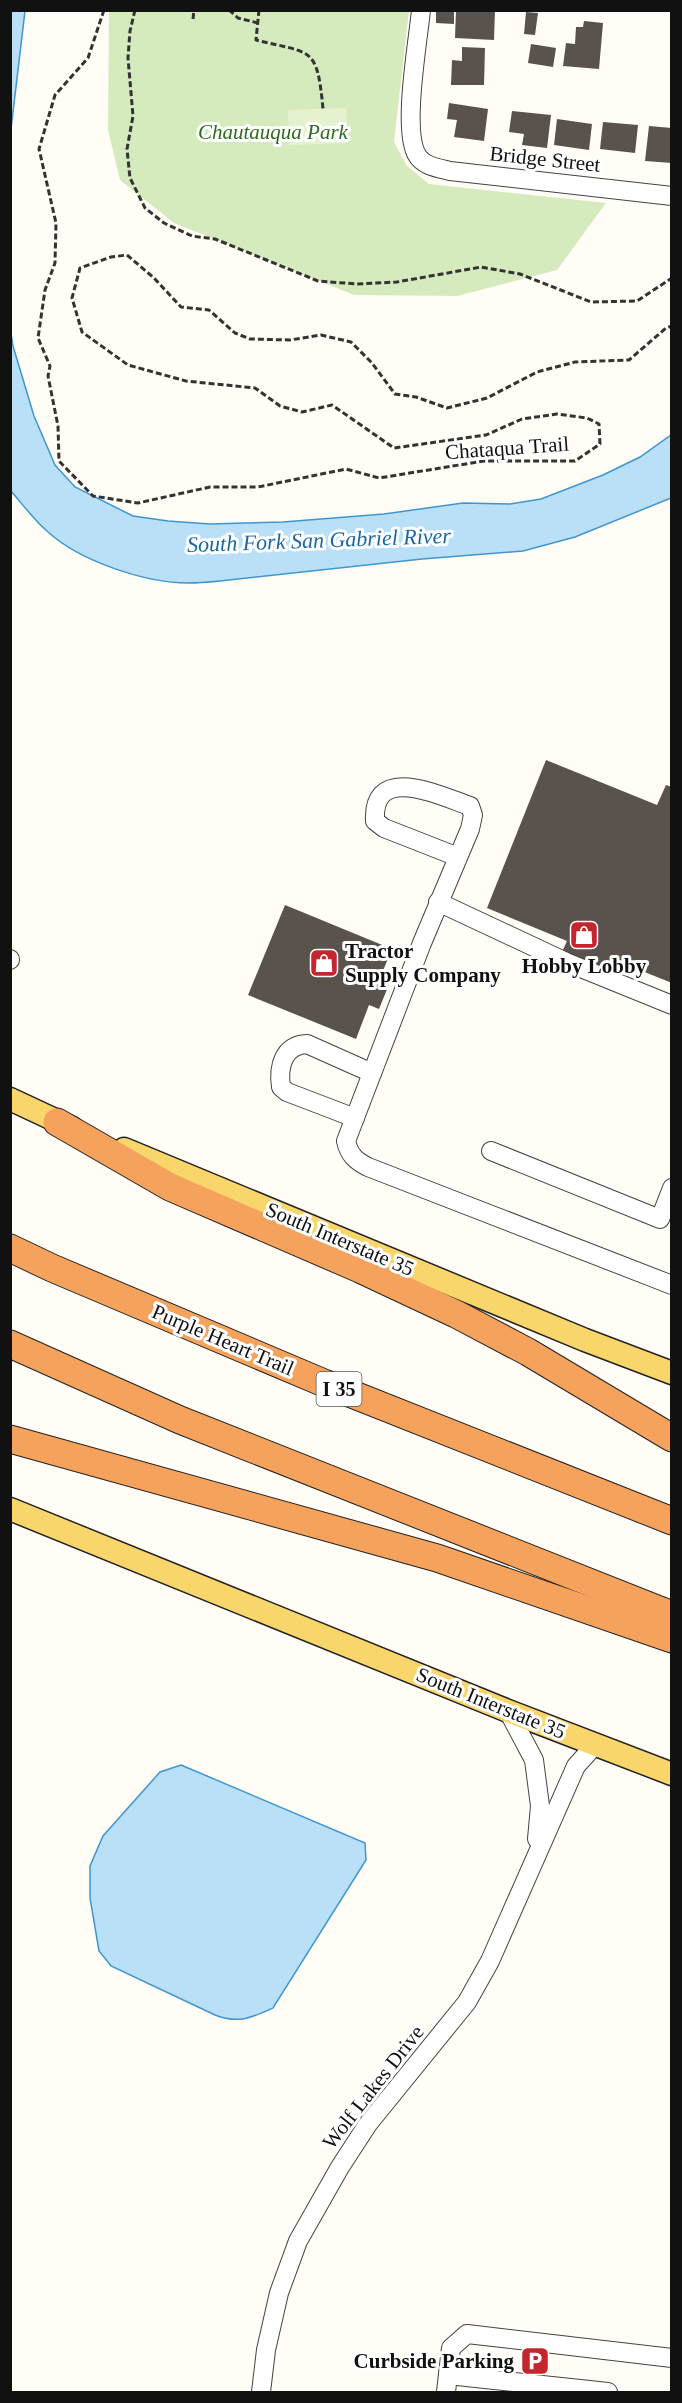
<svg xmlns="http://www.w3.org/2000/svg" width="682" height="2403" font-family="'Times New Roman',serif">
<style>
.green{fill:#d5ebbd}
.pitch{fill:#e6f2cf}
.water{fill:#b9e0f7;stroke:#3f96cf;stroke-width:1.5}
.building{fill:#5a524d}
.lines{fill:none;stroke-linecap:round;stroke-linejoin:round}
.minor-casing{stroke:#444;stroke-width:20}
.major-casing{stroke:#222;stroke-width:25}
.highway-casing{stroke:#222;stroke-width:29}
.path{stroke:#333;stroke-width:3;stroke-dasharray:6 3;stroke-linecap:butt}
.minor{stroke:#fff;stroke-width:18}
.major{stroke:#f9d66b;stroke-width:22}
.highway{stroke:#f5a25d;stroke-width:27}
.labels{text-anchor:middle;dominant-baseline:central;stroke-width:6;stroke-linejoin:round;paint-order:stroke}
.shield{fill:#fff;stroke:#585858;stroke-width:1.5}
.shield-label{font-size:20px;font-weight:bold;fill:#111}
.park-label{font-size:21px;font-style:italic;fill:#2f6b1f;stroke:#fff}
.street-label{font-size:21px;fill:#111;stroke:#fff}
.poi-label{font-size:21px;font-weight:bold;fill:#111;stroke:#fff;text-anchor:start}
.water-label{font-size:22px;font-style:italic;fill:#1768a6;stroke:#fff}
</style>
<rect width="100%" height="100%" fill="#fffdf5"/>
<polygon class="green" points="109,11 409,11 394,142 407,166 429,184 606,203 557,270 457,296 354,295 174,223 120,180 108,130"/>
<polygon class="pitch" points="346,108 348,143 289,145 288,110"/>
<g class="water">
<polygon points="11,10 25,11 11,129 10,11"/>
<path d="M10 327 13 346 34 416 55 465 75 487 133 516 168 521 210 524 283 522 384 514 463 503 510 504 541 499 603 475 640 457 671 435V498L575 537 523 551 422 559 220 581C210 582 199 583 188 583 145 583 80 561 48 532 34 520 23 505 11 491Z"/>
<path d="M181 1765 365 1843 366 1860 273 2008C251 2018 238 2024 215 2015L111 1966 99 1951 90 1898V1866L103 1836 160 1772Z"/>
</g>
<g class="building">
<polygon points="436,10 454,10 454,24 436,23"/>
<polygon points="456,10 495,10 494,40 455,38"/>
<polygon points="526,12 538,13 535,35 524,34"/>
<polygon points="584,21 603,23 599,69 563,66 566,43 575,44 576,27 583,27"/>
<polygon points="531,44 556,48 553,67 528,63"/>
<polygon points="462,47 485,48 484,85 451,85 452,60 462,61"/>
<polygon points="449,103 488,109 484,141 454,137 457,120 447,119"/>
<polygon points="512,111 551,115 547,148 522,145 524,134 509,132"/>
<polygon points="557,119 592,124 589,150 554,145"/>
<polygon points="603,122 638,125 635,153 600,149"/>
<polygon points="649,126 672,128 672,163 645,161"/>
<polygon points="546,760 657,805 666,785 672,787 672,983 617,961 613,973 562,952 567,941 487,908"/>
<polygon points="285,905 392,949 380,978 390,982 379,1009 369,1005 356,1039 248,995"/>
</g>
<g class="lines">
<g class="minor-casing">
<g id="minor">
<path d="M421 10C418 42 402 130 417 155 423 166 438 168 450 171L672 196"/>
<path d="M458 857 384 828 375 821C372 762 440 796 470 806L473 815 470 829 422 943 346 1141C349 1155 356 1161 368 1167L672 1285"/>
<polyline points="438,902 566,962 672,1005"/>
<polyline points="10,959 10,960"/>
<path d="M355 1118 287 1092 281 1087C278 1067 283 1045 307 1044L372 1073"/>
<polyline points="491,1151 660,1219 672,1188"/>
<polyline points="508,1711 534,1760 540,1806 537,1839"/>
<polyline points="448,2375 608,2392"/>
<polyline points="261,2392 266,2350 279,2293 298,2241 340,2167 368,2124 467,2002 490,1961 576,1766 595,1745"/>
<polyline points="446,2392 451,2348 467,2334 672,2358"/>
</g>
</g>
<g class="major-casing">
<g id="major">
<polyline points="10,1099 72,1128"/>
<polyline points="124,1149 585,1340 672,1373"/>
<polyline points="10,1509 508,1711 672,1774"/>
</g>
</g>
<g class="highway-casing">
<g id="highway">
<polyline points="57,1122 170,1187 360,1269 456,1314 528,1352 672,1438"/>
<polyline points="10,1248 52,1268 324,1383 672,1521"/>
<polyline points="10,1344 180,1420 672,1615"/>
<polyline points="10,1439 437,1558 672,1639"/>
</g>
</g>
<g class="path">
<polyline points="104,10 88,58 55,95 39,149 56,223 55,263 45,290 38,338 50,366 48,376 58,426 59,461 93,496 138,503 210,487 258,487 346,469 379,478 484,461 575,461 600,444 599,424 587,418 557,414 522,419 486,435 394,448 332,405 302,412 280,406 255,388 186,381 128,365 82,332 72,298 80,268 111,257 127,255 154,278 181,307 209,310 235,333 250,339 290,340 321,335 351,342 372,363 395,394 416,397 447,408 487,398 537,372 575,362 629,360 666,328 672,326"/>
<polyline points="135,10 130,31 128,58 133,116 127,149 130,178 145,208 164,223 192,236 215,239 318,281 357,284 397,282 481,267 520,274 591,302 637,301 672,278"/>
<polyline points="229,10 238,18 258,23"/>
<path d="M259 10 256 40C312 54 317 45 323 109"/>
<polyline points="193,19 194,10"/>
</g>
<use href="#minor" class="minor"/>
<use href="#major" class="major"/>
<use href="#highway" class="highway"/>
</g>
<defs>
<g id="shop-square" transform="scale(1.5)"><rect x="-9" y="-9" width="18" height="18" rx="4" fill="#c4262e" stroke="#fff"/><path d="M-5-2.5h2.3a2.7 3.5 0 0 1 5.4 0H5L5.5 6h-11ZM-1.5-2.5h3a1.5 2.3 0 0 0-3 0Z" fill="#fff"/></g>
<g id="parking-square" transform="scale(1.5)"><rect x="-9" y="-9" width="18" height="18" rx="4" fill="#c4262e" stroke="#fff"/><path d="M-3.5-5.5H1a3.5 3.5 0 0 1 0 7H-1V5.5H-3.5ZM-1-3.4V-.6H.8a1.4 1.4 0 0 0 0-2.8Z" fill="#fff"/></g>
</defs>
<g fill-rule="evenodd">
<use href="#shop-square" x="584" y="935"/>
<use href="#shop-square" x="324" y="963"/>
<use href="#parking-square" x="535" y="2361"/>
</g>
<g class="labels">
<rect class="shield" x="316.5" y="1372" width="45" height="34" rx="4.5"/>
<g class="shield-label">
<text x="339" y="1389">I 35</text>
</g>
<g class="park-label">
<text x="273" y="132">Chautauqua Park</text>
</g>
<g class="street-label">
<text transform="translate(545 159) rotate(6)">Bridge Street</text>
<text transform="translate(507 448) rotate(-4)">Chataqua Trail</text>
<text transform="translate(340 1239) rotate(23)">South Interstate 35</text>
<text transform="translate(223 1340) rotate(23)">Purple Heart Trail</text>
<text transform="translate(491 1703) rotate(22)">South Interstate 35</text>
<text transform="translate(373 2087) rotate(-52)">Wolf Lakes Drive</text>
</g>
<g class="poi-label">
<text x="345" y="951">Tractor<tspan x="345" dy="24">Supply Company</tspan></text>
<text x="584" y="966" text-anchor="middle">Hobby Lobby</text>
<text x="514" y="2361" text-anchor="end">Curbside Parking</text>
</g>
<g class="water-label">
<text transform="translate(319 540) rotate(-2)">South Fork San Gabriel River</text>
</g>
</g>
<rect width="682" height="2403" fill="none" stroke="#111111" stroke-width="24"/>
</svg>
